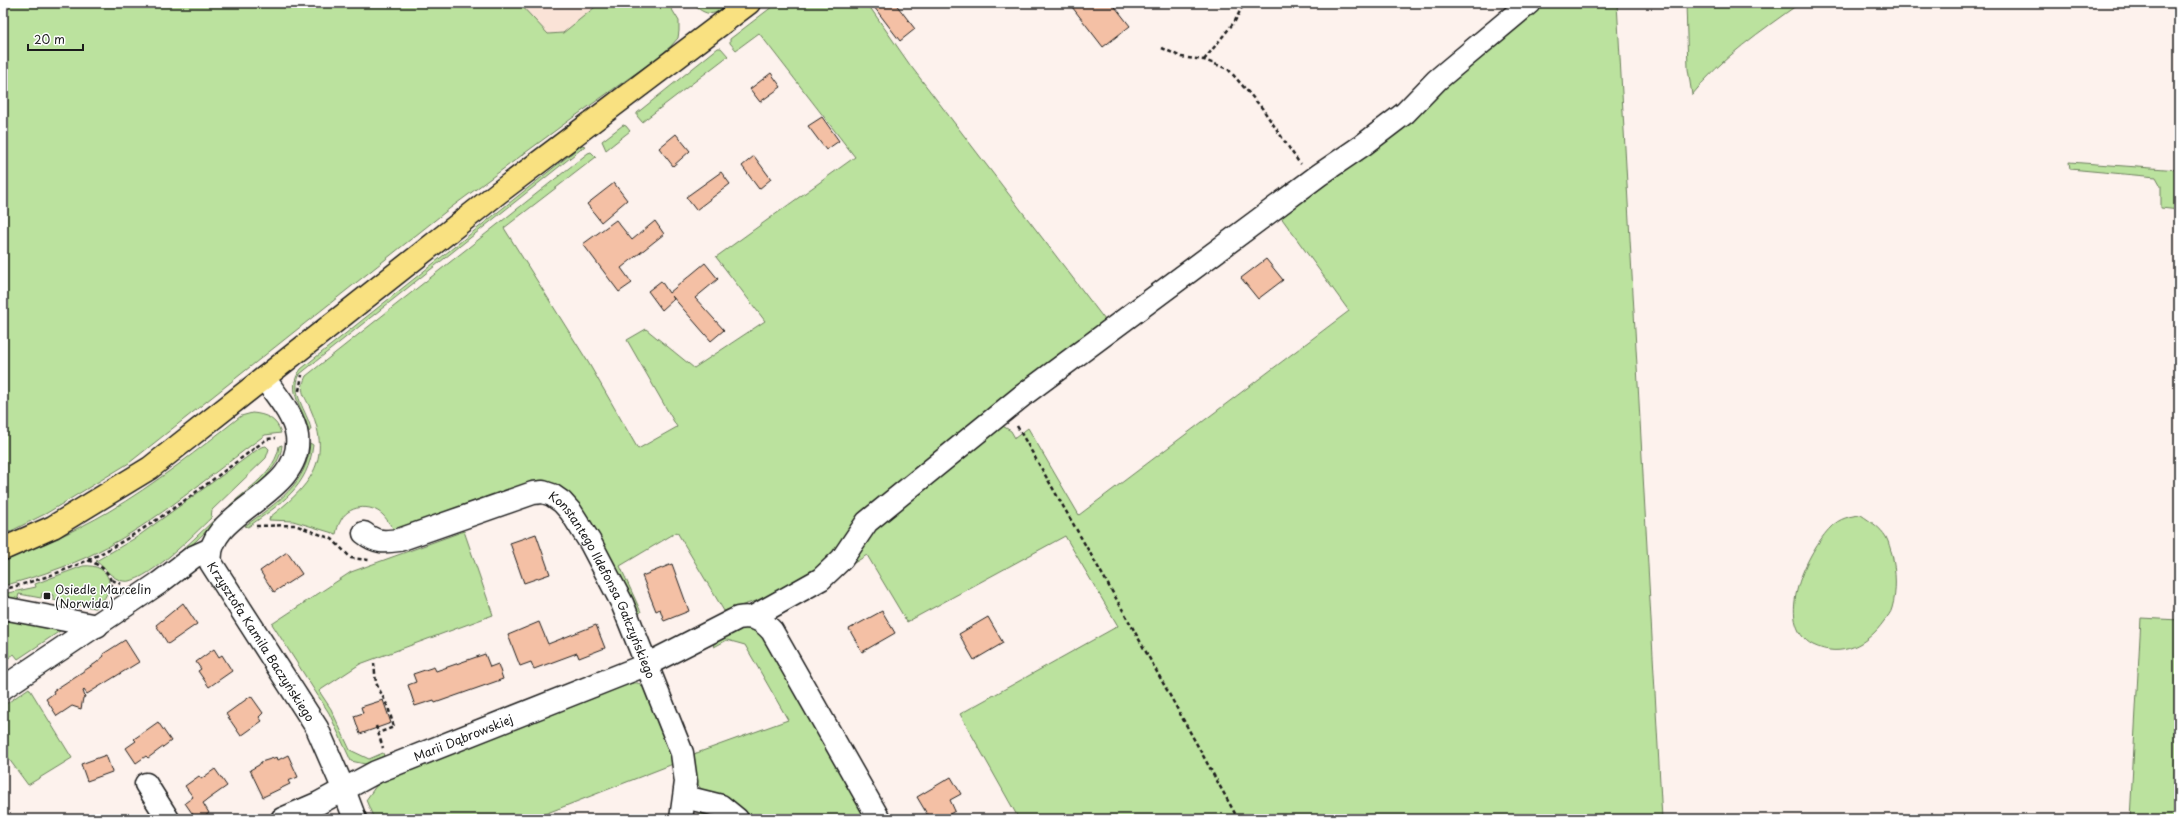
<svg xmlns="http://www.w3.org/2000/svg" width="2182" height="822" font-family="'Playpen Sans',sans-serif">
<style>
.built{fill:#fae3d7}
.green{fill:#bbe29e;stroke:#6c7f5d}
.building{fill:#f4c0a5;stroke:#1c1c1c}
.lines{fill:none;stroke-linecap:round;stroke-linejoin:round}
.minor-casing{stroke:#1c1c1c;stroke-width:25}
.major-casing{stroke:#1c1c1c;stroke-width:25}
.path{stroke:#1c1c1c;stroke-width:2.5;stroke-dasharray:4 3;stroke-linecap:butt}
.minor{stroke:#fff;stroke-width:22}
.major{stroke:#f9e181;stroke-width:22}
.poi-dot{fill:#1c1c1c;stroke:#fff;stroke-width:1.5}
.labels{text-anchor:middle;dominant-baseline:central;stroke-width:3;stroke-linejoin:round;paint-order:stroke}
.street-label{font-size:12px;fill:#1c1c1c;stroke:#fff}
.poi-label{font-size:12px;fill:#1c1c1c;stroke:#fff;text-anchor:start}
</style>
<rect width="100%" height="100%" fill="#fdf2ed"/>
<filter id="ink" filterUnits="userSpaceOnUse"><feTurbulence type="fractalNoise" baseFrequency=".025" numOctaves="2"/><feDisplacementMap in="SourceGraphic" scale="8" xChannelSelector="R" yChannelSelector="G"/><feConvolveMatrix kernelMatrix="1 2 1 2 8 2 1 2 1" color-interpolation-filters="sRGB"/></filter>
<g filter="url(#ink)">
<polygon class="built" points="519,3 600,3 563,33 548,34"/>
<g class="green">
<polygon points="3,3 519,3 548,34 563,33 600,3 668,3 679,21 679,31 678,38 671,46 656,59 571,119 449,209 129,463 47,513 3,535"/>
<path d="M691 3H730C713 17 708 17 691 3Z"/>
<path d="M777 3H867L910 65 1105 320 1021 385 854 527 823 563 811 573 756 601 724 611 677 532 620 566 641 612 637 614 571 496C563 488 557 484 546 483L398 531C390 528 389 521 383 515 371 503 347 505 340 522 338 525 337 530 336 534L293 521 269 520 270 517C309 486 333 462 311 410 305 395 298 392 306 376L588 153 591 152 596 157 504 228 588 362 638 449 677 427 627 340 646 329 694 368 765 321 716 257 855 157 759 33 736 50 730 43V39Z"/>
<polygon points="1536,3 1617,3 1662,819 1019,819 960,714 1118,626 1065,536 907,622 867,555 838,573 875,526 1001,425 1011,431 1015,438 1028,428 1079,515 1349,311 1280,216"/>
<path d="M1686 3H1800C1761 31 1722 57 1692 95L1688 69Z"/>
<polygon points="718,48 721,48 728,56 642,122 637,116 637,113"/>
<polygon points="623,125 626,126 630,131 606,150 602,141"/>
<path d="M582 145 585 146 300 374C290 393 307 411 311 429L309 432C305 409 284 391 301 369Z"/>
<polygon points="2069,162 2179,170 2179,210 2161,208 2161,186 2156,177 2070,169"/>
<path d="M252 413C266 414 277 419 281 433L265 435C211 474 157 522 97 552 68 567 35 577 3 586V560C39 547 75 531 108 512 155 484 198 450 241 416Z"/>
<path d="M310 443 313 445C308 488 281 503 248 527L245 526C276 503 308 484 310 443Z"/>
<path d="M282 445C281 470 247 493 230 509V505C248 489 276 471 279 446Z"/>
<path d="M266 446 269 449 266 458 212 510 211 518C195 533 144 586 123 581 112 579 104 567 96 561L137 537 261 447Z"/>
<path d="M1861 515C1871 522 1880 527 1886 537 1889 542 1890 549 1892 554 1896 572 1897 591 1892 608 1891 613 1887 617 1884 621 1868 644 1842 659 1813 645 1772 623 1808 550 1831 527 1840 518 1850 516 1861 515Z"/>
<polygon points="215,519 218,520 178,558 178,554"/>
<polygon points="464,531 493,615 360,664 319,691 331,709 350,750 369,759 383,753 384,756 365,764 351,761 329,713 272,624 351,572"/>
<path d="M83 566C112 563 118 591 95 608L53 600V595L42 593 41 598 19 594 17 601 3 599V594L36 587 35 584Z"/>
<polygon points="3,616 63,629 18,659 14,654 3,662"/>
<polygon points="2141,618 2179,620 2179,819 2130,819"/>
<polygon points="739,626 760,630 872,819 747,819 701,789 697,783 694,754 788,720 745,645 727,640 714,647 712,641"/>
<path d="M625 681 626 685C634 682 640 681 645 689L668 744 673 764 532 819H374L366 800 376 786 381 783 379 779 564 705 568 708 599 696 601 690Z"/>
<polygon points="29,688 72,758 28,785 3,751 3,706"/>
<polygon points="706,811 729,819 691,819"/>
</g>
<g class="building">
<polygon points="871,3 895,3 915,29 900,41"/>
<polygon points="1069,3 1112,3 1130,26 1103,47"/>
<polygon points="771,73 781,87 760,102 750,89"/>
<polygon points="822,117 839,141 826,150 808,126"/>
<polygon points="676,134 690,151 673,166 659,148"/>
<polygon points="754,156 771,179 759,189 742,166"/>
<polygon points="721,172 730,184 696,210 686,197"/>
<polygon points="614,183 627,200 601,222 587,204"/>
<polygon points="616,220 632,240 655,221 664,234 621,268 632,283 619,292 583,244"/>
<polygon points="1266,259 1283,280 1258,299 1241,278"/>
<polygon points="705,263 718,279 695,298 724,330 711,341 672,296 674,299 662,310 648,291 661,281 669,293"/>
<polygon points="536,534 550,574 524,583 510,543"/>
<polygon points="287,552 302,574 274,592 260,571"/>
<polygon points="672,564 689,611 664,621 660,609 656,611 642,576"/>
<polygon points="183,603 197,624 168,644 156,625"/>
<polygon points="882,611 895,633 862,652 849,629"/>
<polygon points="988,617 1003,643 974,660 959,634"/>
<polygon points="539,622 548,644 596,625 605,648 579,658 577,653 534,669 531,662 520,666 508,635"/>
<polygon points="125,640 139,662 87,694 84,690 83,691 85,697 83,698 81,709 72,706 57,716 46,699 54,693 53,691 96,663 104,656 103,654"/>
<polygon points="214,649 219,657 222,655 232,671 209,687 198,671 201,669 196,662"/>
<polygon points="485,654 490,667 498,664 503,679 435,703 434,700 415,706 408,685 416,682 413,674 434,667 436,671"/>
<polygon points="251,696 263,713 259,717 262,721 241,736 226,714"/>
<polygon points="383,700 391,723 360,734 354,716 363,713 361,707"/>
<polygon points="158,722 171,741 148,758 146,756 136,763 126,748 136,741 134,739"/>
<polygon points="106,755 112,772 87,781 81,764"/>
<polygon points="288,755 298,777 288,781 290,784 263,797 250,770 259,765 261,762 277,757 278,760"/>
<polygon points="215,769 227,786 203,803 209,813 201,819 196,819 185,803 193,797 185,786 199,776 201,779"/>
<polygon points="951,777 961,794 950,800 955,811 941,819 930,819 917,797"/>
</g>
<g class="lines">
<g class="minor-casing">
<g id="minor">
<path id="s1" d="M264 378C276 395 294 415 297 436 304 496 203 511 211 563L317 728 344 790 355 819"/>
<path id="s2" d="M364 533C376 543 385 542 399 540L533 493 543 492 552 495 562 502 571 512 590 542 622 603 682 753 686 782 681 819"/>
<polyline points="3,608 97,626"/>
<polyline points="753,617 821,579 842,559 867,522 1022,396 1319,175 1363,145 1405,113 1437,80 1529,3"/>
<polyline points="3,688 159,583 193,557 211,549"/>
<polyline points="146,784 168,819"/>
<polyline points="685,797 721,806 737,819"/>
<path id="s3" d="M282 819 319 803 376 772 648 664 738 618C753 615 762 620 772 631L879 819"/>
</g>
</g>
<g class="major-casing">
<polyline id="major" points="3,549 53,527 150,468 498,193 749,3"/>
</g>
<g class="path">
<polyline points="1162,48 1181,57 1204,60 1228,69 1262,108 1298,161 1301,164"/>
<polyline points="1204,60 1235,21 1244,3"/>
<polyline points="299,391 302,375"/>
<polyline points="1017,426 1125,614 1238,819"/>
<polyline points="256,526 295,525 332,539 351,558 369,560"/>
<path d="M88 560C103 567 112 573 112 590"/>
<polyline points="112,580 121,584"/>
<path d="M9 588C46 578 83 565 116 545 169 515 218 475 267 439L276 438"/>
<polyline points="374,663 376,683 388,707 394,727 378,733"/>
<polyline points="376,726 383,748"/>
</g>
<use href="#minor" class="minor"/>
<use href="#major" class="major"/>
</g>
</g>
<rect class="poi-dot" x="43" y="592" width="8" height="8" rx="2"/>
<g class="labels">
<g class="street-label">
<text stroke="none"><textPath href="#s2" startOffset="303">Konstantego Ildefonsa Gałczyńskiego</textPath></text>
<text stroke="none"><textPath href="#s1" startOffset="322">Krzysztofa Kamila Baczyńskiego</textPath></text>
<text stroke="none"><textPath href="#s3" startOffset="199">Marii Dąbrowskiej</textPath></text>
</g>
<g class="poi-label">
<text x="55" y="589">Osiedle Marcelin<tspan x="55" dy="14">(Norwida)</tspan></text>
</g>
</g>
<rect width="2182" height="822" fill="none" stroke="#fff" stroke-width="16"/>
<rect x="8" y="8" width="2166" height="806" fill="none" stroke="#1c1c1c" stroke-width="1.5" filter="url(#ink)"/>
<path d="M28 44v6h55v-6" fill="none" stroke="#1c1c1c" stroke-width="2"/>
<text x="34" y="44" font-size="12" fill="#1c1c1c" stroke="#ffffff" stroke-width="3" paint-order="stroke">20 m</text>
</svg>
